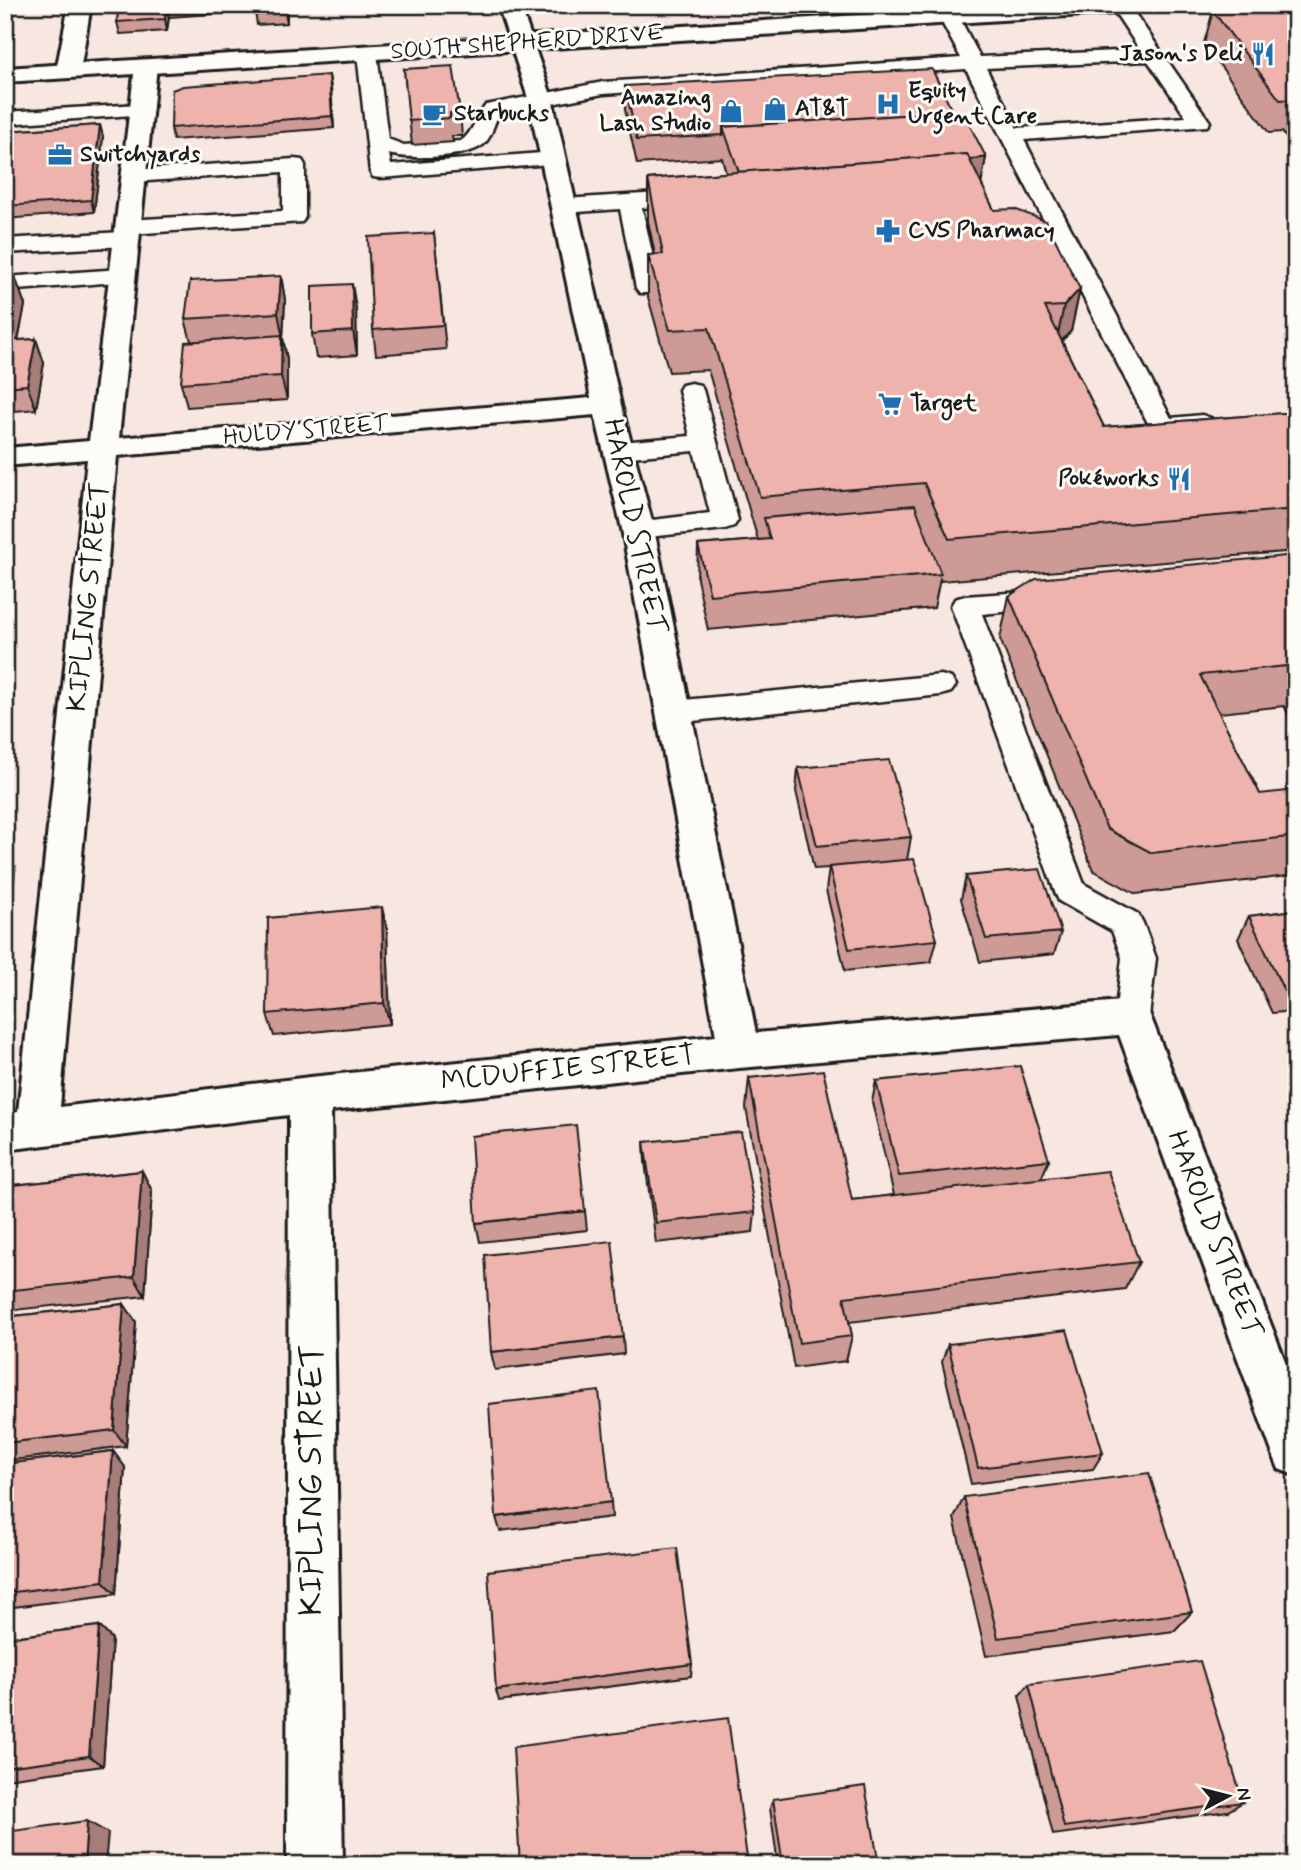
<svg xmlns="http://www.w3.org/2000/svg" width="1301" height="1870" font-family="Mynerve,sans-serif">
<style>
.green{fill:#c3e7a1;stroke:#70825e;stroke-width:2}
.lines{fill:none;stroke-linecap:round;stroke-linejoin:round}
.service-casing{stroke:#1c1c1c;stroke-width:5}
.minor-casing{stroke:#1c1c1c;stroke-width:6}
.primary-casing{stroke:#1c1c1c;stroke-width:6}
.service{fill:#fdfcf7;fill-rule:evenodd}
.minor{fill:#fdfcf7;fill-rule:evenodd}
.primary{fill:#fdfcf7;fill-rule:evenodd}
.wall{fill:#cd9a95;stroke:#1c1c1c;stroke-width:2}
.shaded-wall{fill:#a77d79;stroke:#1c1c1c;stroke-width:2}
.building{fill:#eeb3ad;stroke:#1c1c1c;stroke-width:2}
.labels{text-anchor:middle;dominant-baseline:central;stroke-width:6;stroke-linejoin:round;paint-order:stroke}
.far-street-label{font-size:23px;fill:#1c1c1c;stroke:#fdfcf7}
.far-poi-label{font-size:23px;font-weight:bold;fill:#1c1c1c;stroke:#fdfcf7;text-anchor:start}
.street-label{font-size:28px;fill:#1c1c1c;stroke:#fdfcf7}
.near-street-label{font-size:33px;fill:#1c1c1c;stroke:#fdfcf7}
</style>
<rect width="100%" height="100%" fill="#f8e6e1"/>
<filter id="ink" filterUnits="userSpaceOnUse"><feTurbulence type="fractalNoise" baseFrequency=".0143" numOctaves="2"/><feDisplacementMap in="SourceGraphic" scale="14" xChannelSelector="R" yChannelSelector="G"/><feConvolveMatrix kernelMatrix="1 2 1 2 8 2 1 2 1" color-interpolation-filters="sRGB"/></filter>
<g filter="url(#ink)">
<polygon class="green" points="16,866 6,953 5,954 5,867"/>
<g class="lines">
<g class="service-casing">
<g id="service">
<path d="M1129 5 1210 122 1207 126 1024 140 1171 418 1202 415 1211 418 1215 423 1211 428C1194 433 1171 437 1154 432L1150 427 966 69 603 94 500 114C493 122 493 135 485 143 471 158 409 160 389 154L391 165 554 152 562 153 565 158 562 163 381 178 373 177 370 172 357 53 367 47 377 53 388 139 404 145 461 141C473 133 476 116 486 105L603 82 961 58 939 17 949 11 959 17 980 57 1140 50 1111 6ZM1148 61 1186 117 1017 128 986 68Z"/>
<polygon points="140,104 147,106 150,110 147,114 5,124 5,112"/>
<polygon points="294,159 302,160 305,165 305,217 302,222 130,234 136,239 133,244 125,246 5,253 5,239 122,232 116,227 119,222 127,220 283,211 283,172 133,182 125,181 122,176 125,171 133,170"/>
<polygon points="691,191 699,193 702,198 699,203 642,208 660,288 656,293 640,293 636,288 620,209 564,213 556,211 553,206 556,201 564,199"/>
<polygon points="121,269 129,271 133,276 129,281 5,291 5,277"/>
<polygon points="691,383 700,385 703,390 738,520 734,526 725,529 638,538 628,535 625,529 628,523 710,513 694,451 620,458 611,456 607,450 611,444 620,442 690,436 679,390 682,385"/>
<polygon points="1053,590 1063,592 1067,599 1063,606 982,614 1084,884 1138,914 1143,923 1156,958 1149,1017 1144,1027 1132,1031 1120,1027 1115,1017 1122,958 1112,931 1059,901 1055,892 951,606 955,599 965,596"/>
<polygon points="941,675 951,678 956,685 951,692 941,695 674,723 663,720 659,712 663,704 674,701"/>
</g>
</g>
<g class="minor-casing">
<g id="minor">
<polygon points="69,5 91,5 80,71 76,76 60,76 56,71"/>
<path d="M498 5H520L552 98 621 405 654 529 756 1033 1132 1000 1146 1005 1296 1389V1476L1279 1469 1272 1452 1119 1035 739 1068 331 1111 343 1865H287L289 1115 5 1150V1114L18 1112 87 459 5 466V448L89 441 135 66 138 61H154L157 66 119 438 591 398 528 98ZM595 415 622 529 716 1036 310 1077 60 1107 117 456Z"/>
</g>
</g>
<g class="primary-casing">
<polygon id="primary" points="1022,5 1143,5 1140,10 1132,12 5,82 5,68"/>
</g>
<use href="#service" class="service"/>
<use href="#minor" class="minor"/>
<use href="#primary" class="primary"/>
</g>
<g class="wall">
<polygon points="119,5 287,5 287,23 257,25 255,11 169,17 167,31 120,34 117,22"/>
<polygon points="1222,6 1296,6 1296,139 1287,139 1282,132 1269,133 1204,43 1213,11 1220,10"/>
<polygon points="404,69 460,112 462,136 452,136 453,142 412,145"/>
<polygon points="329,75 334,128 173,140 171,128"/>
<polygon points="625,86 953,113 952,117 986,157 981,184 994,210 1080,289 1071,331 1062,341 1104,427 1296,412 1296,551 941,581 940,579 934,608 708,630 697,579 698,545 758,540 708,370 669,372 648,297 648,255 655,255 648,221 648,179 726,173 722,158 637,164 625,110"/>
<polygon points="100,125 103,137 94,212 5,219 5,131"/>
<polygon points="434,233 446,349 376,355 373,330"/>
<polygon points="13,271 25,305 18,340 36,339 44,363 36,409 5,412 5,272"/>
<polygon points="281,276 285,300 283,338 287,359 287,400 187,407 181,383 191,341 185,319"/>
<polygon points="356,308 357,355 316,358 312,334"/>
<polygon points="1296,555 1296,728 1284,706 1219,713 1260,794 1296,836 1296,875 1136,894 1093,870 1000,639 1009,596"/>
<polygon points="798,768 911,837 907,860 937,940 931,962 845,971 826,890 829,868 814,869 796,791"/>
<polygon points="966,876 1061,932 1054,954 980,962 961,899"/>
<polygon points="1296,910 1296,1011 1272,1013 1238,939 1249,916"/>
<polygon points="387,930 390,1024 274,1036 267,1014"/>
<polygon points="1296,1038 1296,1076 1286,1054"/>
<polygon points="749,1078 852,1200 894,1195 872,1102 876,1081 1049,1160 1041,1179 1139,1262 1125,1289 849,1322 852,1336 846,1361 794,1368 746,1108"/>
<polygon points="644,1142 755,1212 753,1232 656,1243 645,1162"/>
<polygon points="142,1171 152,1191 145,1296 5,1311 5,1186"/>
<polygon points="585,1211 587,1230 480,1242 476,1223"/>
<polygon points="124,1304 136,1322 126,1446 5,1461 5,1317"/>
<polygon points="623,1337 624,1354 495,1370 491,1352"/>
<polygon points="948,1344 1103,1453 1093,1469 971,1484 942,1362"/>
<polygon points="113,1451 125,1467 116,1594 5,1608 5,1464"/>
<polygon points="964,1497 1192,1612 1174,1631 986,1656 954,1518"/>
<polygon points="611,1502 612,1517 500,1531 496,1517"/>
<polygon points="99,1626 112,1639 103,1766 5,1779 5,1638"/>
<polygon points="692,1664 691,1676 499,1701 496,1690"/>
<polygon points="1029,1684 1243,1802 1228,1811 1053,1835 1019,1696"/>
<polygon points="773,1799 879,1865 778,1865 770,1808"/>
</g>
<g class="shaded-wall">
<polygon points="166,5 169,17 167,31 165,19"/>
<polygon points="285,5 287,5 287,23 285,11"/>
<polygon points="329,75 331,87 334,128 332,116"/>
<polygon points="100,125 103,137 94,212 91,200"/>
<polygon points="986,157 980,191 965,161"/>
<polygon points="13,271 25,305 14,361 5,336 5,311"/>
<polygon points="281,276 285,300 283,338 278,313"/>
<polygon points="352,284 356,308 357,355 353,331"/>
<polygon points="1080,289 1071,331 1055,348 1064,306"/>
<polygon points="282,335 287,359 287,400 281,376"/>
<polygon points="36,339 44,363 36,409 27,385"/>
<polygon points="382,907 387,930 390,1024 384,1003"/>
<polygon points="142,1171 152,1191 145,1296 134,1277"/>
<polygon points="124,1304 136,1322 126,1446 114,1430"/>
<polygon points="113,1451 125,1467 116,1594 103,1581"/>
<polygon points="99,1626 112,1639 103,1766 89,1756"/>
<polygon points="87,1821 108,1833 105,1865 84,1865"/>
</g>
<g class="building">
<polygon points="119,5 166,5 165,19 117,22"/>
<polygon points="255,5 285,5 285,11 254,13"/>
<polygon points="1235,5 1296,6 1296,104 1292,99 1280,100 1213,11 1225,10 1222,6"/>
<polygon points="453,66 460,112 450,113 450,118 409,121 404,69"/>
<polygon points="932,69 953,113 946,113 946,112 723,127 723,135 637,140 625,86"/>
<polygon points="329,75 332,116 171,128 172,90 183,86"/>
<polygon points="946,112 948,117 965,116 986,157 970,160 967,154 739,172 723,127"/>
<polygon points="100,125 91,200 5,206 5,131"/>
<polygon points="967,154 994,210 1014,209 1046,221 1080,289 1064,306 1045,307 1104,427 1296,412 1296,509 949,539 924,483 760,497 709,328 670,330 648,255 663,254 648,179"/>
<polygon points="434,233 443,325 373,330 368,237"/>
<polygon points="13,271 5,311 5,272"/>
<polygon points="281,276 278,313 185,319 190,281"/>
<polygon points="352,284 353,331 312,334 312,286"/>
<polygon points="282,335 281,376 181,383 185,342"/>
<polygon points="36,339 27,385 5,387 5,341"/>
<polygon points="915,505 941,574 710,595 698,545 770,539 764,518"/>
<polygon points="1296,555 1296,665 1200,675 1260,794 1296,790 1296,836 1152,853 1107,829 1009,596 1036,579"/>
<polygon points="889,760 911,837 817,846 798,768"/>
<polygon points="914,859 937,940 849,949 829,867"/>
<polygon points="1040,869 1061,932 986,939 966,876"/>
<polygon points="382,907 384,1003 267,1014 268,918"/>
<polygon points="1296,910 1296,990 1284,991 1249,916"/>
<polygon points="1020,1066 1049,1160 899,1176 876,1081"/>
<polygon points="823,1070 852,1200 1108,1171 1139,1262 844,1297 852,1336 799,1343 749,1078"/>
<polygon points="576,1125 585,1211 476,1223 471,1136"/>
<polygon points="741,1132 755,1212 656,1223 644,1142"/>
<polygon points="142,1171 134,1277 5,1291 5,1186"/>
<polygon points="612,1241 623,1337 491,1352 485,1255"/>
<polygon points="124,1304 114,1430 5,1443 5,1317"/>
<polygon points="1067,1330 1103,1453 978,1468 948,1344"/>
<polygon points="599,1391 611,1502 496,1517 489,1404"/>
<polygon points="113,1451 103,1581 5,1593 5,1464"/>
<polygon points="1149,1473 1192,1612 998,1638 964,1497"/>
<polygon points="677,1548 692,1664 496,1690 488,1571"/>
<polygon points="99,1626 89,1756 5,1767 5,1638"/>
<polygon points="1200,1661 1243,1802 1064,1827 1029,1684"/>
<polygon points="728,1718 748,1865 520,1865 513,1747"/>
<polygon points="865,1786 879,1865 783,1865 773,1799"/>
<polygon points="87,1821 84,1865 5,1865 5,1832"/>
</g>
</g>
<defs>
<g id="restaurant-bare" transform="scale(1.89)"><path d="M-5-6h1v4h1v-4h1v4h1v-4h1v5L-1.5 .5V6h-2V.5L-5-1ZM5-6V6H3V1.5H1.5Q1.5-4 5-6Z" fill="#1f6fb2" stroke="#fdfcf7" stroke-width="2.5" paint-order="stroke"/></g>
<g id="hospital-bare" transform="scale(1.89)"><path d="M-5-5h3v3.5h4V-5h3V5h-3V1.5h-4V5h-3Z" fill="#1f6fb2" stroke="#fdfcf7" stroke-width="2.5" paint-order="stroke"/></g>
<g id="shop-bare" transform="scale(1.89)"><path d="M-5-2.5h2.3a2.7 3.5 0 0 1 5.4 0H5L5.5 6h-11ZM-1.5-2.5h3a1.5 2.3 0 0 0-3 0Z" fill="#1f6fb2" stroke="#fdfcf7" stroke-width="2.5" paint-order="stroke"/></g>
<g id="cafe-bare" transform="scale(1.89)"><path d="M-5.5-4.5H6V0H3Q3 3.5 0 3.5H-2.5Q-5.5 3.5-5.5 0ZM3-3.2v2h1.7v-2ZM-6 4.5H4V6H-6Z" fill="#1f6fb2" stroke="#fdfcf7" stroke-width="2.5" paint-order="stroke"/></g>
<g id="office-bare" transform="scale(1.89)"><path d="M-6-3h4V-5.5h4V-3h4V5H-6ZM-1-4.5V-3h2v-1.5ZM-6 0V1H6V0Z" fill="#1f6fb2" stroke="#fdfcf7" stroke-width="2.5" paint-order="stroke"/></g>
<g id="pharmacy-bare" transform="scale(1.89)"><path d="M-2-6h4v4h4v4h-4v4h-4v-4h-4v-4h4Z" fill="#1f6fb2" stroke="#fdfcf7" stroke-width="2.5" paint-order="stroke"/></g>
<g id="supermarket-bare" transform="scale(1.89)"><path d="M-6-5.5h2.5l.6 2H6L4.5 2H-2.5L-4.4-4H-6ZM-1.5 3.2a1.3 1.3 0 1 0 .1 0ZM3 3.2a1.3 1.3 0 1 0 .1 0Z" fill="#1f6fb2" stroke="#fdfcf7" stroke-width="2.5" paint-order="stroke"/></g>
</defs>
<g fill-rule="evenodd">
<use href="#restaurant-bare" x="1263" y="54"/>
<use href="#hospital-bare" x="888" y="104"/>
<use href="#shop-bare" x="775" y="109"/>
<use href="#shop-bare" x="731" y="111"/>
<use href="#cafe-bare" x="434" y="114"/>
<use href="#office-bare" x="60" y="155"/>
<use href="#pharmacy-bare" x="888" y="231"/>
<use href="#supermarket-bare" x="890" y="404"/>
<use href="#restaurant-bare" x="1179" y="479"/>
</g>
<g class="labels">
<g class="far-street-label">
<text transform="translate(527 43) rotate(-4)">SOUTH SHEPHERD DRIVE</text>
<text transform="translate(306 431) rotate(-5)">HULDY STREET</text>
</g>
<g class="far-poi-label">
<text x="1243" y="54" text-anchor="end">Jason's Deli</text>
<text x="908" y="91">Equity<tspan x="908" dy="26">Urgent Care</tspan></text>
<text x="711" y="98" text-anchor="end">Amazing<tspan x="711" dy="26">Lash Studio</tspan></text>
<text x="795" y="109">AT&amp;T</text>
<text x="454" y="114">Starbucks</text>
<text x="80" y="155">Switchyards</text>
<text x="908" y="231">CVS Pharmacy</text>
<text x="910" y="404">Target</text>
<text x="1159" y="479" text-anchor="end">Pokéworks</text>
</g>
<g class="street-label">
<text transform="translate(634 526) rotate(78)">HAROLD STREET</text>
<text transform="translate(89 597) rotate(-84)">KIPLING STREET</text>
<text transform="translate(568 1069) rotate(-6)">MCDUFFIE STREET</text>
<text transform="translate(1214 1234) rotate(69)">HAROLD STREET</text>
</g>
<g class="near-street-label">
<text transform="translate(312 1480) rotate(-90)">KIPLING STREET</text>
</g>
</g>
<rect width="1301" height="1870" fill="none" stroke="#fdfcf7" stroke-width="28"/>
<rect x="14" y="14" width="1273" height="1842" fill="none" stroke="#1c1c1c" stroke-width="2.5" filter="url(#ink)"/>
<g transform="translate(1228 1796) rotate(83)" stroke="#fdfcf7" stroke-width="5" paint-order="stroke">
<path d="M0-5L12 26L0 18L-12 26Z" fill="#1c1c1c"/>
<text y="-10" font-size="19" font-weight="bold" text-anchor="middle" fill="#1c1c1c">N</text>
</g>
</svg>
